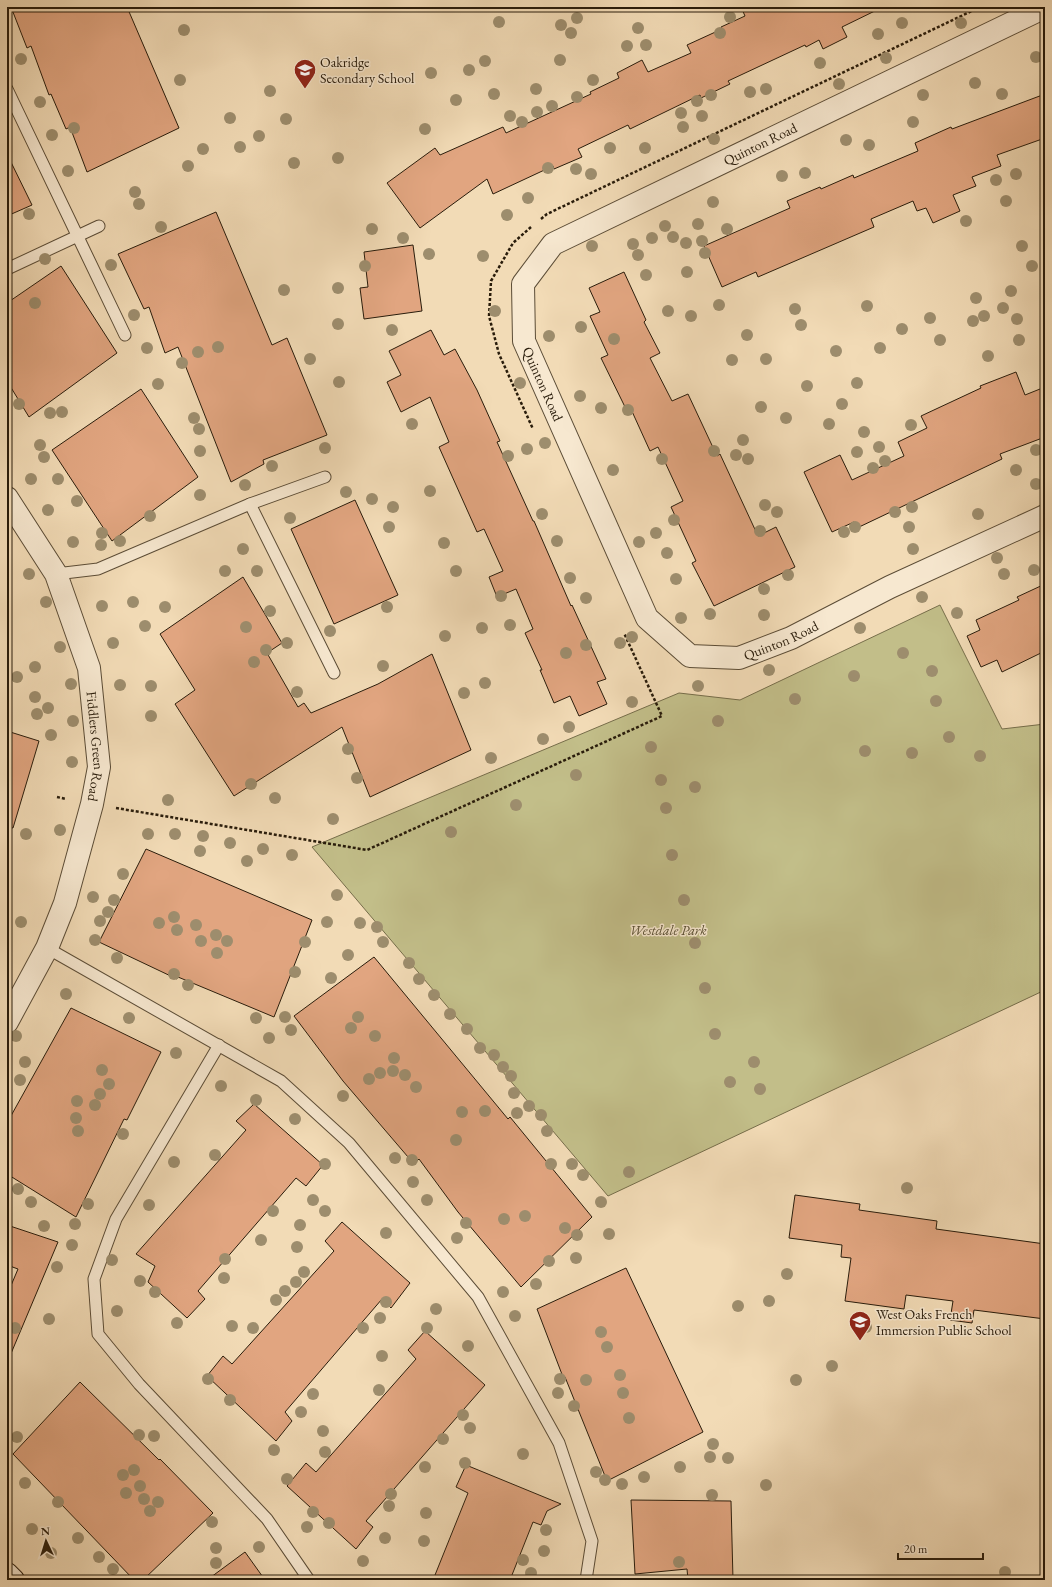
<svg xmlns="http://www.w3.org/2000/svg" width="1052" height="1587" font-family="'EB Garamond',serif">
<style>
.green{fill:#c2be89;stroke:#766d4a}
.building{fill:#e1a580;stroke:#291c0b}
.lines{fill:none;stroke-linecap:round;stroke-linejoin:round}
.lane-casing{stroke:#5b4c36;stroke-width:13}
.street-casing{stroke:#5b4c36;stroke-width:24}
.secondary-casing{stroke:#291c0b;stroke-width:24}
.path{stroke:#291c0b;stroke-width:2.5;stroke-dasharray:3 2;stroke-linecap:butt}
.lane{stroke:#f7e8d0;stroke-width:11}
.street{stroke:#f7e8d0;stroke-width:22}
.secondary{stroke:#f7e8d0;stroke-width:22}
.tree{fill:#9d8d6d}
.labels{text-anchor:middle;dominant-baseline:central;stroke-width:3;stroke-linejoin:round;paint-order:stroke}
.poi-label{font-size:14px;fill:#291c0b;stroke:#f7e8d0;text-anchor:start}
.street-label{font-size:14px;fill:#291c0b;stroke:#f7e8d0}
.park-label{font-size:14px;font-style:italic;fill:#574d31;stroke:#f7e8d0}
</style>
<rect width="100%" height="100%" fill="#f2dbb6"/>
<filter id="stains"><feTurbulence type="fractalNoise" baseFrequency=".005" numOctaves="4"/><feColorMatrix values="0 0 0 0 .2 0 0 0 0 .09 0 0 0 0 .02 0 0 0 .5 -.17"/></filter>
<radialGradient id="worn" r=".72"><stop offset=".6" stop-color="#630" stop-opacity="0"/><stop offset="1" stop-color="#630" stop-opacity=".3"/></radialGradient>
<polygon class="green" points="940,605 1002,729 1045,724 1045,990 608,1196 312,847 679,693 740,700"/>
<g class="building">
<polygon points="11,7 127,7 179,128 87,172 70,127 66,129 51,94 49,95 31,46 27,48"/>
<polygon points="741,7 883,7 842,27 847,37 823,49 819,40 806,47 805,45 728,81 730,84 701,98 700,95 630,129 628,125 578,149 582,157 554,169 553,166 493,194 487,179 420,228 387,183 435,148 440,155 503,127 506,133 591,94 590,92 619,78 617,73 642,60 648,72 691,53 687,45 722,29 721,27 745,16"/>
<polygon points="1045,94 1045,138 997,155 1001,166 972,177 976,186 953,195 960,211 933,223 926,208 917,211 913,201 871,219 874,227 758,277 756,272 722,287 704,246 790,208 787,201 820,187 821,189 853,175 854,178 918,151 915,143 951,127 952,129"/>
<polygon points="7,154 32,205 7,216"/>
<polygon points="216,212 272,345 287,338 327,435 263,460 264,464 231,482 178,347 165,353 149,307 144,309 118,254"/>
<polygon points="413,245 422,311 364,319 360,288 368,287 364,252"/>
<polygon points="61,266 117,353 29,417 7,381 7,303"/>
<polygon points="624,272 646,320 644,322 660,353 650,358 672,401 688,394 717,456 720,454 758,536 776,527 795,567 714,606 692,563 696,561 671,507 683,501 658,447 650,451 630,407 626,409 601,358 608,355 590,316 600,312 589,288"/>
<polygon points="431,330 444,355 455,349 477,390 500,441 497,442 533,521 534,521 571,606 572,605 606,679 597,682 607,704 579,716 570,696 554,703 540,670 542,670 525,633 533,629 516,589 497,597 489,577 503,571 484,529 477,532 439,447 449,442 430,397 401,412 387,382 401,375 389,351"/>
<polygon points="1016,372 1025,395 1045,387 1045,437 1000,454 1002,459 857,528 854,522 832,532 804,472 840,455 852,480 904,456 898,442 927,428 921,416 981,388 980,386"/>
<polygon points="141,389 198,477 112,541 52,450"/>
<polygon points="355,500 398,595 334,624 291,529"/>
<polygon points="243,577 282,643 267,653 298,707 304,703 311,713 378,684 432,654 471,750 370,797 342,727 234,796 175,704 195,690 160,634"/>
<polygon points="1045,584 1045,651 1002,672 997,660 981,667 967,636 980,630 976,620 1019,600 1017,597"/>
<polygon points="7,731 39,741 13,828 7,827"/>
<polygon points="146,849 312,920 274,1017 178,977 177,979 99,942"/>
<polygon points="374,957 508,1119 510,1117 592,1217 521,1287 458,1212 419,1159 414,1164 343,1081 294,1016"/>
<polygon points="71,1008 161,1052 127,1120 124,1119 76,1217 7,1174 7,1123"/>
<polygon points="254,1104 323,1165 306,1186 296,1178 198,1291 205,1299 187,1318 148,1282 155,1266 136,1254 246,1130 236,1121"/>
<polygon points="795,1195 860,1204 859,1210 937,1221 936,1229 1045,1244 1045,1319 974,1310 972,1323 950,1320 953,1301 906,1295 904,1309 845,1301 851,1258 841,1257 842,1245 789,1238"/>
<polygon points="342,1222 410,1283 391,1308 382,1299 285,1412 292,1421 276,1441 207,1376 223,1356 232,1364 334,1251 325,1241"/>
<polygon points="7,1225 58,1242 7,1363 7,1295 18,1269 7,1265"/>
<polygon points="626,1268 703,1432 607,1481 565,1377 563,1377 537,1309"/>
<polygon points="425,1331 485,1385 366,1521 373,1527 356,1549 287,1486 306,1463 316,1472 416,1359 408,1350"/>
<polygon points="80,1382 159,1460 160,1459 213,1513 143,1580 134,1580 13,1454"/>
<polygon points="466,1465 561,1504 547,1511 541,1525 533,1522 510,1580 433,1580 468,1493 456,1487"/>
<polygon points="631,1500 731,1501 733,1580 688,1580 687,1569 635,1574"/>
<polygon points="245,1552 265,1580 207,1580"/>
</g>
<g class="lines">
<g class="lane-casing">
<g id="lane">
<polyline points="7,89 125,335"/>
<polyline points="7,269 99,226"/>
<polyline points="250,504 334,673"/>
<polyline points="56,574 98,569 250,504 325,477"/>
<polyline points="47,948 281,1081 349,1143 478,1297 559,1443 592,1541 586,1580"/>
<polyline points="219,1045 116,1219 94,1279 98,1334 139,1384 267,1519 309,1580"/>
</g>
</g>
<g class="street-casing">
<g id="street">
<path id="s1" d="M1045 7 553 244 523 284 524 341 647 618 690 656 739 658 791 638 890 587 1045 516"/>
<path id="s2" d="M7 498 56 574 89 668 99 767 92 804 65 903 47 948 7 1022"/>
</g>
</g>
<g class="secondary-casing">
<polyline id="secondary" points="7,1574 13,1580"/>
</g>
<g class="path">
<polyline points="541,219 547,214 980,7"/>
<polyline points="531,227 513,243 491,281 489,316 499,354 533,429"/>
<polyline points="57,797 66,799"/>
<polyline points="116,808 367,850 662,716 624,633"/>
</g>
<use href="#lane" class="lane"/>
<use href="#street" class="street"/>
<use href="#secondary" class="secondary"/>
</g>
<g class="tree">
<circle cx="730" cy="17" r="6"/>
<circle cx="577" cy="18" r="6"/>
<circle cx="499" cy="22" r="6"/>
<circle cx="902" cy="23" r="6"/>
<circle cx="961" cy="23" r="6"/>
<circle cx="561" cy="25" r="6"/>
<circle cx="638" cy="28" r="6"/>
<circle cx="184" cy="30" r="6"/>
<circle cx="571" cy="33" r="6"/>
<circle cx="720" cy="33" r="6"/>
<circle cx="878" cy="34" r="6"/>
<circle cx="646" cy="45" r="6"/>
<circle cx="627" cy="46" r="6"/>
<circle cx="1036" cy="57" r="6"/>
<circle cx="886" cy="58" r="6"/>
<circle cx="21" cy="59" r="6"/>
<circle cx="560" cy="60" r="6"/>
<circle cx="485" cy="61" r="6"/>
<circle cx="820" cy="63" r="6"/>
<circle cx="469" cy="70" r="6"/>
<circle cx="431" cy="73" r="6"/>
<circle cx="180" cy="80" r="6"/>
<circle cx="593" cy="80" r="6"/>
<circle cx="975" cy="83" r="6"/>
<circle cx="839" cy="84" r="6"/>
<circle cx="536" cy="89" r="6"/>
<circle cx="766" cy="89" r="6"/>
<circle cx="270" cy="91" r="6"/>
<circle cx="750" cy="92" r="6"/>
<circle cx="494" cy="94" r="6"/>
<circle cx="1002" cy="94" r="6"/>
<circle cx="711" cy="95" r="6"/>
<circle cx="923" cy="95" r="6"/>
<circle cx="577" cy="97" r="6"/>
<circle cx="456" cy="100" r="6"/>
<circle cx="697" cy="101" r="6"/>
<circle cx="40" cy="102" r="6"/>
<circle cx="552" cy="106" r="6"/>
<circle cx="537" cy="112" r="6"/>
<circle cx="681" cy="113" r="6"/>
<circle cx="510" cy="116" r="6"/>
<circle cx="702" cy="116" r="6"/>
<circle cx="230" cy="118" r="6"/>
<circle cx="286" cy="119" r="6"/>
<circle cx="522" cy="122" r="6"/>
<circle cx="913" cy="122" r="6"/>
<circle cx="683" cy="127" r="6"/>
<circle cx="74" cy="128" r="6"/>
<circle cx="425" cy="129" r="6"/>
<circle cx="52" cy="135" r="6"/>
<circle cx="259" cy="136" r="6"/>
<circle cx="714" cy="139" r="6"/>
<circle cx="846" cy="140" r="6"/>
<circle cx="869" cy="145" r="6"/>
<circle cx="240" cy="147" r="6"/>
<circle cx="610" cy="148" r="6"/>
<circle cx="645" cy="148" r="6"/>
<circle cx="203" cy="149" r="6"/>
<circle cx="338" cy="158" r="6"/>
<circle cx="294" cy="163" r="6"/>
<circle cx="188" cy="166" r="6"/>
<circle cx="548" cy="168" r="6"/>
<circle cx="576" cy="169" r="6"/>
<circle cx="68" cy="171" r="6"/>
<circle cx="805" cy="173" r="6"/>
<circle cx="591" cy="174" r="6"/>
<circle cx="1016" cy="174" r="6"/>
<circle cx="782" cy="176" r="6"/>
<circle cx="996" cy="180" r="6"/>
<circle cx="135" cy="192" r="6"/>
<circle cx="528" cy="198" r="6"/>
<circle cx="1006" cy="201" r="6"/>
<circle cx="713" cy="202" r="6"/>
<circle cx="139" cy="204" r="6"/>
<circle cx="29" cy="214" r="6"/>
<circle cx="507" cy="215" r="6"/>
<circle cx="966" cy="221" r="6"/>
<circle cx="698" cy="224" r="6"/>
<circle cx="665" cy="226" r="6"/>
<circle cx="161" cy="227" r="6"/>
<circle cx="372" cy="229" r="6"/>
<circle cx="727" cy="229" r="6"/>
<circle cx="673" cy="237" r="6"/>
<circle cx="403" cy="238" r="6"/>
<circle cx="652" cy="238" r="6"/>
<circle cx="702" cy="241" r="6"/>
<circle cx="686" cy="243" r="6"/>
<circle cx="633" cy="244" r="6"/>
<circle cx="592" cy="246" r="6"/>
<circle cx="1022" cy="246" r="6"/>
<circle cx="705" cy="253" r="6"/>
<circle cx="429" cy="254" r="6"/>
<circle cx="638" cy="255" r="6"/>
<circle cx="483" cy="256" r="6"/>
<circle cx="45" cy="259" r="6"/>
<circle cx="111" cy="265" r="6"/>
<circle cx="365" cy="266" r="6"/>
<circle cx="1032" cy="266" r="6"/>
<circle cx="687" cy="272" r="6"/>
<circle cx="646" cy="275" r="6"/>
<circle cx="338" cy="288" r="6"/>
<circle cx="284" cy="290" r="6"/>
<circle cx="1011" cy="291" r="6"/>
<circle cx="976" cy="298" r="6"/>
<circle cx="35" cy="303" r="6"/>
<circle cx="719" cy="305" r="6"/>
<circle cx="867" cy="306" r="6"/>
<circle cx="1003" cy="308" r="6"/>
<circle cx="795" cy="309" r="6"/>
<circle cx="495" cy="311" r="6"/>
<circle cx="668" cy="311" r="6"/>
<circle cx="134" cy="315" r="6"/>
<circle cx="691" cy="316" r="6"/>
<circle cx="984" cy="316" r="6"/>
<circle cx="930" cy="318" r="6"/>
<circle cx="1017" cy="319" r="6"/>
<circle cx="973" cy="321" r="6"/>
<circle cx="338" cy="324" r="6"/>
<circle cx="801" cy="325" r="6"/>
<circle cx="581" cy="327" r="6"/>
<circle cx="902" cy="329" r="6"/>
<circle cx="392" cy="330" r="6"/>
<circle cx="747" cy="335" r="6"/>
<circle cx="549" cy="336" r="6"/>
<circle cx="614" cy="339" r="6"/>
<circle cx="940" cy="340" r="6"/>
<circle cx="1019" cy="340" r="6"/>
<circle cx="218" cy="347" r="6"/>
<circle cx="147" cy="348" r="6"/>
<circle cx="880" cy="348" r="6"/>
<circle cx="836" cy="351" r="6"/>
<circle cx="198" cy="352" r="6"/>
<circle cx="988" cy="356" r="6"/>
<circle cx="310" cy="359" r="6"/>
<circle cx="766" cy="359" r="6"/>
<circle cx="732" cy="360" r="6"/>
<circle cx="182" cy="363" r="6"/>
<circle cx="339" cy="382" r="6"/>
<circle cx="520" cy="383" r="6"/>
<circle cx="857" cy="383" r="6"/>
<circle cx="158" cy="384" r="6"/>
<circle cx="807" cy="386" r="6"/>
<circle cx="580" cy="396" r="6"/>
<circle cx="19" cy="404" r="6"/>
<circle cx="842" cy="404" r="6"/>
<circle cx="761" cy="407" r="6"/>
<circle cx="601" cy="408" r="6"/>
<circle cx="628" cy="410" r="6"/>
<circle cx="62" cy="412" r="6"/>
<circle cx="50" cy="413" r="6"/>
<circle cx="194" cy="418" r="6"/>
<circle cx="786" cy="418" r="6"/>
<circle cx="412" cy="424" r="6"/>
<circle cx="829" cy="424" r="6"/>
<circle cx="911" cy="425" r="6"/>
<circle cx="199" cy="429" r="6"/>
<circle cx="864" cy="432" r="6"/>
<circle cx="743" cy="440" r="6"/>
<circle cx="545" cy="443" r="6"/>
<circle cx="40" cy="445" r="6"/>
<circle cx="879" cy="447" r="6"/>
<circle cx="325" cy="448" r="6"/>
<circle cx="527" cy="449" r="6"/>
<circle cx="1036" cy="450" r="6"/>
<circle cx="200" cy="451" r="6"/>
<circle cx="714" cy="451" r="6"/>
<circle cx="857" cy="452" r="6"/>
<circle cx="736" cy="455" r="6"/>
<circle cx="508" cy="456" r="6"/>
<circle cx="44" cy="457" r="6"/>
<circle cx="662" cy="459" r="6"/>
<circle cx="748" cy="459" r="6"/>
<circle cx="885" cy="461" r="6"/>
<circle cx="272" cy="466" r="6"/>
<circle cx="873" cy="468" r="6"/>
<circle cx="613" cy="470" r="6"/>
<circle cx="1016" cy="470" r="6"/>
<circle cx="31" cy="479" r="6"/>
<circle cx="58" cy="479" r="6"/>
<circle cx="1036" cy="484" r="6"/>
<circle cx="245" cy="485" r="6"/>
<circle cx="430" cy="491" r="6"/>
<circle cx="346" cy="492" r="6"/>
<circle cx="200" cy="495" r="6"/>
<circle cx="372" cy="499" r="6"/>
<circle cx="77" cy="501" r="6"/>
<circle cx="765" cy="505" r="6"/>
<circle cx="393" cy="507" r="6"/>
<circle cx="912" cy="507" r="6"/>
<circle cx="48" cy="510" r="6"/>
<circle cx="777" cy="512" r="6"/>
<circle cx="895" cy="512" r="6"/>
<circle cx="542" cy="514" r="6"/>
<circle cx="978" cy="514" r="6"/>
<circle cx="150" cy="516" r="6"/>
<circle cx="290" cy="518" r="6"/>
<circle cx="674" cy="520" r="6"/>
<circle cx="389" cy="527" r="6"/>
<circle cx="855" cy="527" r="6"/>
<circle cx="909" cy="527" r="6"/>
<circle cx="760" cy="531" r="6"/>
<circle cx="844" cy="532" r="6"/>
<circle cx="102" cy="533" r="6"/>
<circle cx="656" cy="533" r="6"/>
<circle cx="120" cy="541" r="6"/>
<circle cx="557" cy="541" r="6"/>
<circle cx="73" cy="542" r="6"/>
<circle cx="639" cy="542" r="6"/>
<circle cx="444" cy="543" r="6"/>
<circle cx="101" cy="545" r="6"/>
<circle cx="243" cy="549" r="6"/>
<circle cx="913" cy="549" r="6"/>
<circle cx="667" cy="553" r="6"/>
<circle cx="997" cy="558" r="6"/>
<circle cx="1034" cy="570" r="6"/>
<circle cx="225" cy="571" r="6"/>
<circle cx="257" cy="571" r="6"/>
<circle cx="456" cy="571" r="6"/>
<circle cx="29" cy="574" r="6"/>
<circle cx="1004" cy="574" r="6"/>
<circle cx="788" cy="575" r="6"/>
<circle cx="570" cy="578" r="6"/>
<circle cx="676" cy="579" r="6"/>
<circle cx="764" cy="589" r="6"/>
<circle cx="501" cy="596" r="6"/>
<circle cx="922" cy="597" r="6"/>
<circle cx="586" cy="598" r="6"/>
<circle cx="46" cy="602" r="6"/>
<circle cx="133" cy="602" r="6"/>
<circle cx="102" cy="606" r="6"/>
<circle cx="165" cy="607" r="6"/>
<circle cx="387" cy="607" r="6"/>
<circle cx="270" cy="611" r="6"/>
<circle cx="957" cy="613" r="6"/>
<circle cx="710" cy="614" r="6"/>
<circle cx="764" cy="615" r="6"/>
<circle cx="681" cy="618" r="6"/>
<circle cx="510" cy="625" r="6"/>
<circle cx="145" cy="626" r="6"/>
<circle cx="246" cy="627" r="6"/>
<circle cx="482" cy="628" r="6"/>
<circle cx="860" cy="628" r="6"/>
<circle cx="330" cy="631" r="6"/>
<circle cx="445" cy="636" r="6"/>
<circle cx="632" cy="637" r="6"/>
<circle cx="113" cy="643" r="6"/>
<circle cx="287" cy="643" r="6"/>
<circle cx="620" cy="643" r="6"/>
<circle cx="586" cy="645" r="6"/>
<circle cx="60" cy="647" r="6"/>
<circle cx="266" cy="650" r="6"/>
<circle cx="566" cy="653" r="6"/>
<circle cx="903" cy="653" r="6"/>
<circle cx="254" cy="662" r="6"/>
<circle cx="383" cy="666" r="6"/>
<circle cx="35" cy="667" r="6"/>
<circle cx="769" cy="670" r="6"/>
<circle cx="932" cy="671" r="6"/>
<circle cx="854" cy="676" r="6"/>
<circle cx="17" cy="677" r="6"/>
<circle cx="485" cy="683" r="6"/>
<circle cx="71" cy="684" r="6"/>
<circle cx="120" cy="685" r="6"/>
<circle cx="151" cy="686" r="6"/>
<circle cx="698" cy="686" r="6"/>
<circle cx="297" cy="692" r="6"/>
<circle cx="464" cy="693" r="6"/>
<circle cx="35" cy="697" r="6"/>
<circle cx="795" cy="699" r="6"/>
<circle cx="936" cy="701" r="6"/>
<circle cx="632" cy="702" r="6"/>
<circle cx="48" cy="708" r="6"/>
<circle cx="37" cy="714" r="6"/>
<circle cx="151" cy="716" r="6"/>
<circle cx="73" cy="721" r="6"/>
<circle cx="718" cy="721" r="6"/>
<circle cx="569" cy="727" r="6"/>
<circle cx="51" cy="735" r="6"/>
<circle cx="949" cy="737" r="6"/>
<circle cx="543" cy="739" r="6"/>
<circle cx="651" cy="747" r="6"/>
<circle cx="348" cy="749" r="6"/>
<circle cx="865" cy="751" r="6"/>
<circle cx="912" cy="753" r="6"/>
<circle cx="980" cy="756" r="6"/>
<circle cx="491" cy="758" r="6"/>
<circle cx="72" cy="762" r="6"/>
<circle cx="576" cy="775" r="6"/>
<circle cx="357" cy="778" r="6"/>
<circle cx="661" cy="780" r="6"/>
<circle cx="251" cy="784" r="6"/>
<circle cx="695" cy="787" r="6"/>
<circle cx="275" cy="798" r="6"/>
<circle cx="168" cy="800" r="6"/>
<circle cx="516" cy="805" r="6"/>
<circle cx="666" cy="808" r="6"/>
<circle cx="333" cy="819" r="6"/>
<circle cx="60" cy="830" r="6"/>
<circle cx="451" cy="832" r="6"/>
<circle cx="26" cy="834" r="6"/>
<circle cx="148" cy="834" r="6"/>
<circle cx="175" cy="834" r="6"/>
<circle cx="203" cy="836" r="6"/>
<circle cx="230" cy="843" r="6"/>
<circle cx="263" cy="849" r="6"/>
<circle cx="200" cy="851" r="6"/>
<circle cx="292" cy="855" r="6"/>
<circle cx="672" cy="855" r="6"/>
<circle cx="247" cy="861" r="6"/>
<circle cx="123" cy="874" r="6"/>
<circle cx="337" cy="895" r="6"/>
<circle cx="93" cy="897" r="6"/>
<circle cx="114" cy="900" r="6"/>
<circle cx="684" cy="900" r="6"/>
<circle cx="108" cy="912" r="6"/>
<circle cx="174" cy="917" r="6"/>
<circle cx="100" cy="921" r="6"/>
<circle cx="21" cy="922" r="6"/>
<circle cx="327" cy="922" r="6"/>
<circle cx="159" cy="923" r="6"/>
<circle cx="360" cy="923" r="6"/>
<circle cx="196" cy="925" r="6"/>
<circle cx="377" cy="927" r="6"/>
<circle cx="177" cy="930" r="6"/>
<circle cx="216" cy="935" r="6"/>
<circle cx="95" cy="940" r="6"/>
<circle cx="201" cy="941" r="6"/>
<circle cx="227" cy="941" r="6"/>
<circle cx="305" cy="942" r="6"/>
<circle cx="383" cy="942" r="6"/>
<circle cx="695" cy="943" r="6"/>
<circle cx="217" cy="953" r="6"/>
<circle cx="348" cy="955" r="6"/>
<circle cx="117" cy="958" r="6"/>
<circle cx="409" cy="963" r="6"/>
<circle cx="295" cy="972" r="6"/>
<circle cx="174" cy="974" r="6"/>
<circle cx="331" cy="978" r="6"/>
<circle cx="419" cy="979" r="6"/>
<circle cx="188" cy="985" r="6"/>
<circle cx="705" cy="988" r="6"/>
<circle cx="66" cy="994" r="6"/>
<circle cx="434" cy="995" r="6"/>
<circle cx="450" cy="1014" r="6"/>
<circle cx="285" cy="1017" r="6"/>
<circle cx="358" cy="1017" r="6"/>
<circle cx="129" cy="1018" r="6"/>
<circle cx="256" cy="1018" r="6"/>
<circle cx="351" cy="1028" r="6"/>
<circle cx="467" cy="1029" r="6"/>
<circle cx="291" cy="1030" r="6"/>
<circle cx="715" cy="1034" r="6"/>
<circle cx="16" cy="1036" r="6"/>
<circle cx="375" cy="1036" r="6"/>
<circle cx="269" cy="1038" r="6"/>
<circle cx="480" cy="1048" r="6"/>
<circle cx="176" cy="1053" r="6"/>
<circle cx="494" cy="1055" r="6"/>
<circle cx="394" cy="1058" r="6"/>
<circle cx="25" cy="1062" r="6"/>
<circle cx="754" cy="1062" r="6"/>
<circle cx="503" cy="1067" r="6"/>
<circle cx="102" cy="1070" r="6"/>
<circle cx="393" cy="1071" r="6"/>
<circle cx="380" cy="1073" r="6"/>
<circle cx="405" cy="1075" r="6"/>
<circle cx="511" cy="1076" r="6"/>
<circle cx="369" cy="1079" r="6"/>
<circle cx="20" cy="1080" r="6"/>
<circle cx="730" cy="1082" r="6"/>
<circle cx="109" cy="1084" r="6"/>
<circle cx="221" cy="1086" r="6"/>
<circle cx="416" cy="1087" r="6"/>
<circle cx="760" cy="1089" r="6"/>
<circle cx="514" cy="1093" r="6"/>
<circle cx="100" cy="1094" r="6"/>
<circle cx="343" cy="1096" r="6"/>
<circle cx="256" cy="1100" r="6"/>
<circle cx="77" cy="1101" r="6"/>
<circle cx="95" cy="1105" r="6"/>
<circle cx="529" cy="1106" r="6"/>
<circle cx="485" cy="1111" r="6"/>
<circle cx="462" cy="1112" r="6"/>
<circle cx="517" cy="1113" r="6"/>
<circle cx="541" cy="1115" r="6"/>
<circle cx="76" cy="1118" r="6"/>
<circle cx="295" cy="1119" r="6"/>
<circle cx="78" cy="1131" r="6"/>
<circle cx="547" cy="1131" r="6"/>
<circle cx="123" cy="1134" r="6"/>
<circle cx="456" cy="1140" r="6"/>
<circle cx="215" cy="1155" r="6"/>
<circle cx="395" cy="1158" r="6"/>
<circle cx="412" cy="1160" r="6"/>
<circle cx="174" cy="1162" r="6"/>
<circle cx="325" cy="1164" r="6"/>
<circle cx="551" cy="1164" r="6"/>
<circle cx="572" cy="1164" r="6"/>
<circle cx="629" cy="1172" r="6"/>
<circle cx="583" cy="1175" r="6"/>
<circle cx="413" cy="1182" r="6"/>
<circle cx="907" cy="1188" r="6"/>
<circle cx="18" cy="1189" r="6"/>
<circle cx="313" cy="1200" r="6"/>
<circle cx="427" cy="1200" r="6"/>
<circle cx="31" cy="1202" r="6"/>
<circle cx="601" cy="1202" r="6"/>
<circle cx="88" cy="1204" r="6"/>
<circle cx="149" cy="1205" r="6"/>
<circle cx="273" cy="1211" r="6"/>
<circle cx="325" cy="1211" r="6"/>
<circle cx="525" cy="1216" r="6"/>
<circle cx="504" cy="1219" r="6"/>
<circle cx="466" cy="1223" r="6"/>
<circle cx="75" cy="1224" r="6"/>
<circle cx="300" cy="1225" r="6"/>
<circle cx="44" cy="1226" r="6"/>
<circle cx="565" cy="1228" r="6"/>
<circle cx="386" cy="1233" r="6"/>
<circle cx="609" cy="1234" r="6"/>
<circle cx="577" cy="1235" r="6"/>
<circle cx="457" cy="1238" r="6"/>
<circle cx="261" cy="1240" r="6"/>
<circle cx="72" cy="1245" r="6"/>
<circle cx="297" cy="1247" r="6"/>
<circle cx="576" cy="1258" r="6"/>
<circle cx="225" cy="1259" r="6"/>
<circle cx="112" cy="1260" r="6"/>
<circle cx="549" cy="1261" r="6"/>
<circle cx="57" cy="1267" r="6"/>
<circle cx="304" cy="1272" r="6"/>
<circle cx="787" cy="1274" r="6"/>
<circle cx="224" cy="1278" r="6"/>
<circle cx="140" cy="1281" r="6"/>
<circle cx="296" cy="1282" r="6"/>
<circle cx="536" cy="1284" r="6"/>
<circle cx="285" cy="1291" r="6"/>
<circle cx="155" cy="1292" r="6"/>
<circle cx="503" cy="1292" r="6"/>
<circle cx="276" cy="1300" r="6"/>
<circle cx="769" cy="1301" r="6"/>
<circle cx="386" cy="1302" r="6"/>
<circle cx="738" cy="1306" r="6"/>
<circle cx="436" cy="1309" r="6"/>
<circle cx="117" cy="1311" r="6"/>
<circle cx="515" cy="1316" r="6"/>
<circle cx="380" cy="1318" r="6"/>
<circle cx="49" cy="1319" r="6"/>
<circle cx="177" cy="1323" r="6"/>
<circle cx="232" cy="1326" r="6"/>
<circle cx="866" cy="1327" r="6"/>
<circle cx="15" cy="1328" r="6"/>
<circle cx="253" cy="1328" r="6"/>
<circle cx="363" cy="1328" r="6"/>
<circle cx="427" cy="1328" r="6"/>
<circle cx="601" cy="1332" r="6"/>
<circle cx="468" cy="1346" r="6"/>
<circle cx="607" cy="1347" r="6"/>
<circle cx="382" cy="1356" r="6"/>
<circle cx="832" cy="1366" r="6"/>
<circle cx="620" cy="1375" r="6"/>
<circle cx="208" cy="1379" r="6"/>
<circle cx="560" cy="1379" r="6"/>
<circle cx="586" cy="1380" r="6"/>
<circle cx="796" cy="1380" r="6"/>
<circle cx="379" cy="1390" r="6"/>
<circle cx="558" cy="1393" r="6"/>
<circle cx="623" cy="1393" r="6"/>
<circle cx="313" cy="1394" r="6"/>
<circle cx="230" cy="1400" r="6"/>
<circle cx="574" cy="1406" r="6"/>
<circle cx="301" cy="1412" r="6"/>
<circle cx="463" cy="1415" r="6"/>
<circle cx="629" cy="1418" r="6"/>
<circle cx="470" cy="1428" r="6"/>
<circle cx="323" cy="1431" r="6"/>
<circle cx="139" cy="1435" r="6"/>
<circle cx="154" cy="1436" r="6"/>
<circle cx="17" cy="1437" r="6"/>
<circle cx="443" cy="1439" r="6"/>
<circle cx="713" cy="1444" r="6"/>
<circle cx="274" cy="1450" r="6"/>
<circle cx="325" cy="1452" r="6"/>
<circle cx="523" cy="1454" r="6"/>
<circle cx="710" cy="1457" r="6"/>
<circle cx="728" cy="1458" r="6"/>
<circle cx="465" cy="1463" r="6"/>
<circle cx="425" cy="1467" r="6"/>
<circle cx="680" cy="1467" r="6"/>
<circle cx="134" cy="1470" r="6"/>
<circle cx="596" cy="1472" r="6"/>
<circle cx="123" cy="1475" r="6"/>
<circle cx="644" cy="1477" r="6"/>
<circle cx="287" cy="1479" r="6"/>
<circle cx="605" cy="1480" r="6"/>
<circle cx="25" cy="1483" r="6"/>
<circle cx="622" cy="1484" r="6"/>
<circle cx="766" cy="1485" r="6"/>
<circle cx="140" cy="1486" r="6"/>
<circle cx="126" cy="1493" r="6"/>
<circle cx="391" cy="1494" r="6"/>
<circle cx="712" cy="1495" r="6"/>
<circle cx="144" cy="1499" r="6"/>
<circle cx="58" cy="1502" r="6"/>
<circle cx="158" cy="1502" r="6"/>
<circle cx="389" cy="1506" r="6"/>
<circle cx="150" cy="1511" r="6"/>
<circle cx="313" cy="1512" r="6"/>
<circle cx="426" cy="1513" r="6"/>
<circle cx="212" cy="1522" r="6"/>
<circle cx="329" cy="1523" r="6"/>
<circle cx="307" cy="1527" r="6"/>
<circle cx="32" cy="1529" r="6"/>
<circle cx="546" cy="1530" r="6"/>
<circle cx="78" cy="1538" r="6"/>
<circle cx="385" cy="1538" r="6"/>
<circle cx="424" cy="1541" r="6"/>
<circle cx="259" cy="1547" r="6"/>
<circle cx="216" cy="1548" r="6"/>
<circle cx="544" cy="1551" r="6"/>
<circle cx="51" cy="1553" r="6"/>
<circle cx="99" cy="1557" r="6"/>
<circle cx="523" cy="1560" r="6"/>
<circle cx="363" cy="1561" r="6"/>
<circle cx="679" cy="1562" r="6"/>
<circle cx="216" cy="1563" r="6"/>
<circle cx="113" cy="1569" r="6"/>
<circle cx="1005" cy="1572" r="6"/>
<circle cx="531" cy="1573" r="6"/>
</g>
<defs>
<g id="school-pin" transform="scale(1.15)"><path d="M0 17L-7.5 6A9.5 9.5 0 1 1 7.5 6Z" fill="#8f2418" stroke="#f7e8d0"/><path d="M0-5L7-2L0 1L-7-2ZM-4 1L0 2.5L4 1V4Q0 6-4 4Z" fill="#fff"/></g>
</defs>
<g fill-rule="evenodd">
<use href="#school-pin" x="305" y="70"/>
<use href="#school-pin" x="860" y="1322"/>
</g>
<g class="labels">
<g class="poi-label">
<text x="320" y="62">Oakridge<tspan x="320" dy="16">Secondary School</tspan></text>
<text x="876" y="1314">West Oaks French<tspan x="876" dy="16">Immersion Public School</tspan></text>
</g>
<g class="street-label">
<text transform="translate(760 144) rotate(-26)">Quinton Road</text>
<text stroke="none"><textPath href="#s1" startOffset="700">Quinton Road</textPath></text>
<text stroke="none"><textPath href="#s1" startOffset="1108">Quinton Road</textPath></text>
<text stroke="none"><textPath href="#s2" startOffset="269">Fiddlers Green Road</textPath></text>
</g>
<g class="park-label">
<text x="668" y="930">Westdale Park</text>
</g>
</g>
<rect width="1052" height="1587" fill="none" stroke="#f2dbb6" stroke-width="24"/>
<rect x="8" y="8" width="1036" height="1571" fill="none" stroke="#291c0b" stroke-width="2"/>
<rect x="12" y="12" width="1028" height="1563" fill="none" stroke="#291c0b"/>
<g transform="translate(46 1541) rotate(356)" stroke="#f7e8d0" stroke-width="3" paint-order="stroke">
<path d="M0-3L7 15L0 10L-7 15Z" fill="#291c0b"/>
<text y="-6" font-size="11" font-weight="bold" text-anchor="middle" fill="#291c0b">N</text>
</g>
<path d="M898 1553v6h85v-6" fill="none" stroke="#291c0b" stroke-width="2"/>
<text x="904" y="1553" font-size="12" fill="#291c0b" stroke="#f7e8d0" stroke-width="3" paint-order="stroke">20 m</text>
<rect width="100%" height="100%" filter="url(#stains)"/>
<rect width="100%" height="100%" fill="url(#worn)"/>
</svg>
